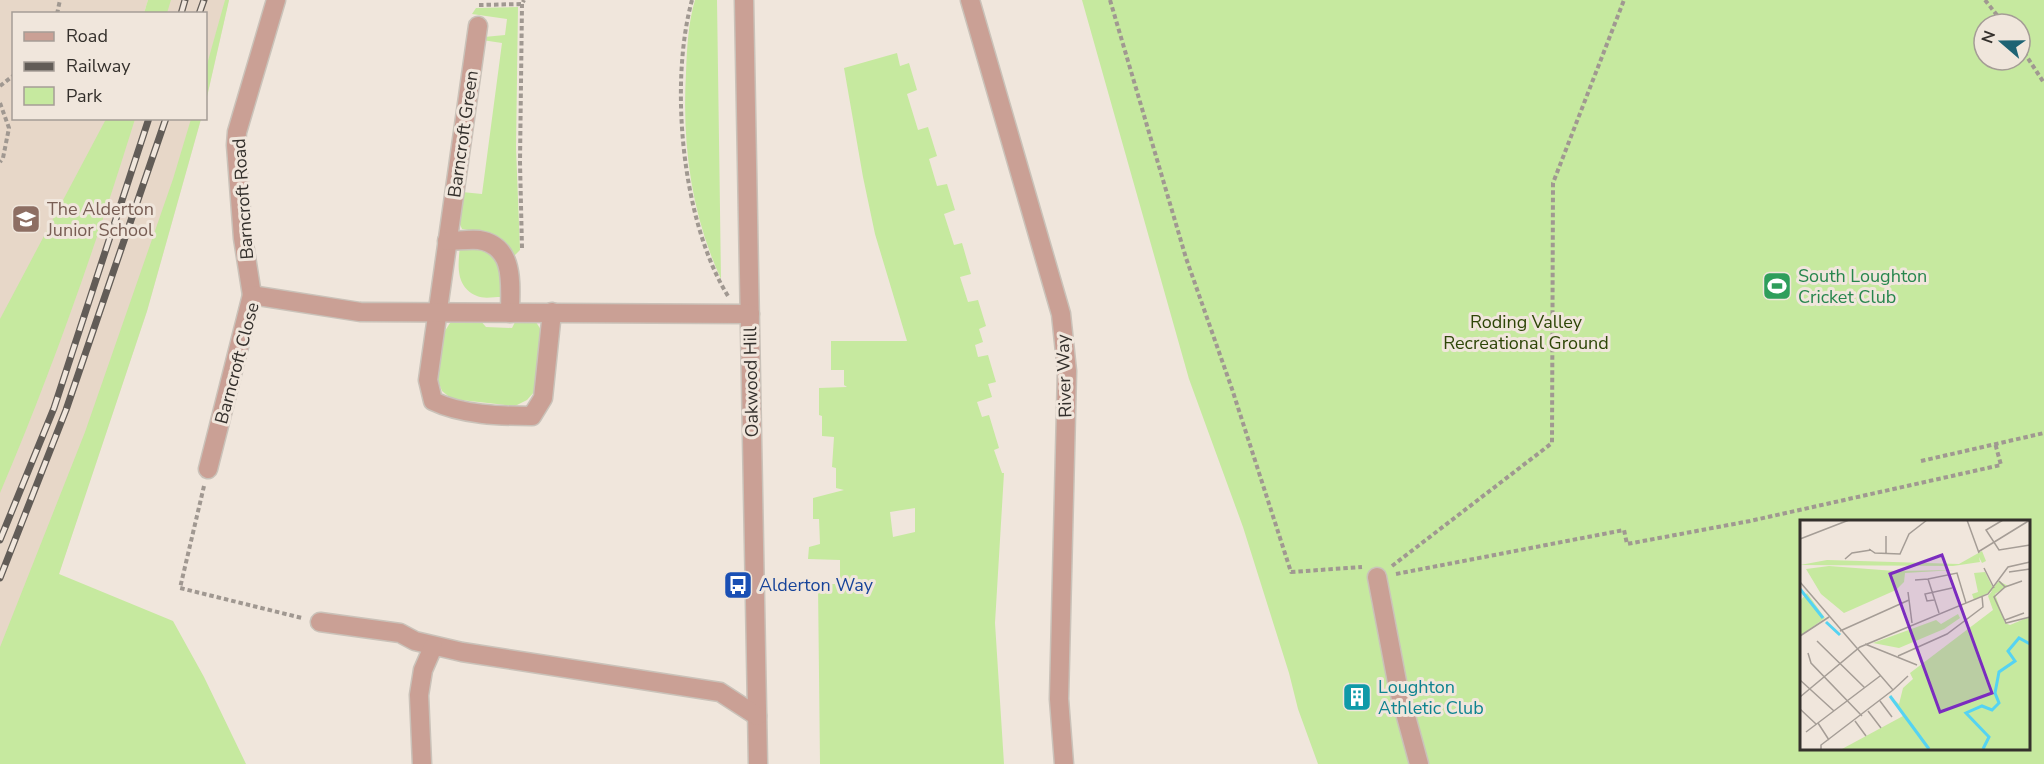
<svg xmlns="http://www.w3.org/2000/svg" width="2044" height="764" font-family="'Nunito Sans',sans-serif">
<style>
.built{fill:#e7d7c8}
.green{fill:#c6e99f;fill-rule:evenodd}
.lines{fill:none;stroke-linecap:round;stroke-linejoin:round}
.minor-casing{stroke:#cac2b9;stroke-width:21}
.path{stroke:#a09891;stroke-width:4;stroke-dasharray:4.5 3;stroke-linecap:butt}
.minor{stroke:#caa095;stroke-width:18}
.rail-casing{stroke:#625c57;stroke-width:7}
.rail{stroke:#f0e6dc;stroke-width:4.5;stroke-dasharray:14;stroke-linecap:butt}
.labels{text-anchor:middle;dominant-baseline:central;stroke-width:6;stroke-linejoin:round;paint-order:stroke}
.street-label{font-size:18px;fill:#34302c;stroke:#f0e6dc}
.education-label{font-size:18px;fill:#785e54;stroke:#f0e6dc;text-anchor:start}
.leisure-label{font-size:18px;fill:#27864d;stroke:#f0e6dc;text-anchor:start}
.park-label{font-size:18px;fill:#2e4608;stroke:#f0e6dc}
.transit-label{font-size:18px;fill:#164399;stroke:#f0e6dc;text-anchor:start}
.culture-label{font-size:18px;fill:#0d838f;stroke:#f0e6dc;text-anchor:start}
.inset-river{fill:none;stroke:#55d3f2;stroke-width:3}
.inset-road{fill:none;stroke:#a59d96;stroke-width:1.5}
.view{fill:#7b2cbf;fill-opacity:0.15;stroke:#7b2cbf;stroke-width:3}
.inset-edge{fill:none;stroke:#34302c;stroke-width:3}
</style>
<rect width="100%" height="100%" fill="#f0e6dc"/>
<g class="built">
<polygon points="0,0 148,0 144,13 14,14 14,118 201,119 147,311 59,574 0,723"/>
<polygon points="159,0 229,0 206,101 206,14 154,14"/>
</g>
<g class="green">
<polygon points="148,0 171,0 167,13 144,13"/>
<polygon points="225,0 229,0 206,101 206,68"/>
<path d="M695 0H717L721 279C691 214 682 144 686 73 687 48 688 24 695 0Z"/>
<path d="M1082 0H2044V764H1318L1298 709 1289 673 1243 527 1189 379ZM1984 24H2020V60H1984ZM1801 521H2028V748H1801Z"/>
<polygon points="518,7 516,148 520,250 512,258 481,232 462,229 458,220 462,192 482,194 502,43 482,40 484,37 505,35 507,19 472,14 476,8"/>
<path d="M897 53 900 66 909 63 917 90 907 94 918 130 928 127 937 156 929 159 937 186 947 184 955 210 944 214 954 245 962 243 971 274 960 277 968 302 978 300 986 326 979 329 983 342 975 345 978 357 988 355 996 382 988 384 992 397 977 402 982 417 989 415 999 448 994 450 1002 473H1004L995 623 1004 764H820L818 584H840V560L808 559 809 547 820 544 819 519H813V498L844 490 836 488V468L832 467 834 437 822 436V416L819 415V388L847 387 844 385V370H831V341H907L875 234 863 177 844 68ZM915 508V532L893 537 890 512Z"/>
<path d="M106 119H135C96 245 52 371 0 493V319Z"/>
<polygon points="191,119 201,119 147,311 59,574 173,621 204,677 246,764 0,764 0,647 85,432 173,179"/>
<path d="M460 246C502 246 501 260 501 297 494 297 483 299 477 296 455 287 458 265 460 246Z"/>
<polygon points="530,318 536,322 541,330 535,391 527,400 515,406 452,399 442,391 437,378 443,334 450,323 455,319 479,319 486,327 512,328 516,320"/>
</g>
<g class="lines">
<g class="minor-casing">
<g id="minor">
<polyline points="744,0 758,764"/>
<polyline points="970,0 1061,314 1067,371 1059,699 1064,764"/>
<path d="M478 26 428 380 433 401C462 415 500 416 532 416L543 398 552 312"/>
<path d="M447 241C457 241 469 239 479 240 516 246 510 286 510 313"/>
<polyline points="252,295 243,238 236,145 237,132 276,0"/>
<polyline points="208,469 252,295 360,312 750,314"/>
<polyline points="1377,577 1398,687 1419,764"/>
<polyline points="320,622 400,633 415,641 462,652 720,692 757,716"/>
<polyline points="422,764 419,695 423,670 433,647"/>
</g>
</g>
<g class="path">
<path d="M692 0C669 84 682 222 728 296"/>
<polyline points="1110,0 1186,258 1232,389 1291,572 1362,567"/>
<polyline points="1985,0 2004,24"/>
<polyline points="479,5 522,4 524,0"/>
<polyline points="57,14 60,0"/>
<polyline points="2020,46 2044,83"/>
<polyline points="0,86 14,75"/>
<polyline points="0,103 9,128 3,158 0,162"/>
<polyline points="522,248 520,162 522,4"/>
<polyline points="1921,461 2044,433"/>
<polyline points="204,486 180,588 302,618"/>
<polyline points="1392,566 1552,443 1553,183 1624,0"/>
<polyline points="1396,574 1624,530 1627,544 1750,521 2001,465 1995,443"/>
</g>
<use href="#minor" class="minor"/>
<g class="rail-casing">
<g id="rail">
<polyline points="181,14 185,0"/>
<polyline points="199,14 204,0"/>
<polyline points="0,540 54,408 149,118"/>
<polyline points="0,578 66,410 166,118"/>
</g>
</g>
<use href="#rail" class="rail"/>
</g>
<defs>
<g id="school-square" transform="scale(1.5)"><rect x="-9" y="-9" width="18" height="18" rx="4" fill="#8d6e63" stroke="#f0e6dc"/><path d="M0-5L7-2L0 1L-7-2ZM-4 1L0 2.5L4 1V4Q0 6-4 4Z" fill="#fff"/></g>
<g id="stadium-square" transform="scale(1.5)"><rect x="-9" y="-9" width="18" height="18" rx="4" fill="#2e9e5b" stroke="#f0e6dc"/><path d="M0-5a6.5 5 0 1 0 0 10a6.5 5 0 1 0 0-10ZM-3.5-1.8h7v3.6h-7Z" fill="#fff"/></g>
<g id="bus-square" transform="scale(1.5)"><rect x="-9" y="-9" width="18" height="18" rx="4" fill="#1a4fb4" stroke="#f0e6dc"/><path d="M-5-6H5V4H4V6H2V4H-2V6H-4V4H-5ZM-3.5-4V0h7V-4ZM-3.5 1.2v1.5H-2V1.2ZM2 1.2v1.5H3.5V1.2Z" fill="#fff"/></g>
<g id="building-square" transform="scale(1.5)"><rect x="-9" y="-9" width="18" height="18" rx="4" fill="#0f9aa8" stroke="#f0e6dc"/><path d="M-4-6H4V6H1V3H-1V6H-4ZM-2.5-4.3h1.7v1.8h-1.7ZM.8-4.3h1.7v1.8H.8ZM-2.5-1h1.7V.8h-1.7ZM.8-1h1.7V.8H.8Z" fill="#fff"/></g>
</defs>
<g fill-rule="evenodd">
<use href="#school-square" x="26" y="219"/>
<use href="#stadium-square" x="1777" y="286"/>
<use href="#bus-square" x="738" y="585"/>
<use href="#building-square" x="1357" y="697"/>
</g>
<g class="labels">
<g class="street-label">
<text transform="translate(463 134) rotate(-82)">Barncroft Green</text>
<text transform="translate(243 199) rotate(-94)">Barncroft Road</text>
<text transform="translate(237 363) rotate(-75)">Barncroft Close</text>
<text transform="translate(1064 376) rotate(-92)">River Way</text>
<text transform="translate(751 382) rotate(-91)">Oakwood Hill</text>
</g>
<g class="education-label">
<text x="47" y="209">The Alderton<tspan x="47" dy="21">Junior School</tspan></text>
</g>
<g class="leisure-label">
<text x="1798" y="276">South Loughton<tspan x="1798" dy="21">Cricket Club</tspan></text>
</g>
<g class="park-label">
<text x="1526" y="322">Roding Valley<tspan x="1526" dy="21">Recreational Ground</tspan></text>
</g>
<g class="transit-label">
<text x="759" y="585">Alderton Way</text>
</g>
<g class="culture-label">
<text x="1378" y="687">Loughton<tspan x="1378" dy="21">Athletic Club</tspan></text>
</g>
</g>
<g transform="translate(1800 520)">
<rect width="230" height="230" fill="#f0e6dc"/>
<path d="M182 31 186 41 182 43 179 37 180 42 153 46 0 45 27 40 159 44ZM29 46 95 51 155 50 105 53 104 62 96 70 44 93 21 74 6 49ZM185 52 193 68 199 61 208 66 195 74 205 103 210 105 229 97V229H42L103 196 89 175 99 184 103 168 113 159 110 153 193 90 188 76 192 71 174 80 172 74 178 72 174 53ZM7 73 25 98 0 116V81ZM158 94 160 98 144 109 99 128 73 123 136 100 141 104Z" fill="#c6e99f"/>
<path class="inset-river" d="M0 69 23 98M26 102 40 115M90 176 129 229M183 229 189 217 166 193 182 186 192 190 199 183 195 173 199 152 215 141 208 131 219 118 230 124"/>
<path class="inset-road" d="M167 0 179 33M203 0 186 10 199 30 230 25M86 16V34M0 19 49 0M69 29 75 33 100 34 109 14 127 0M178 32 230 0M45 39 52 33 71 30M184 48 194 68M209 52 230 49M128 59 157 53 166 83M115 60 128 59 139 93M199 61 205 67 194 77 206 103 230 97M0 62 93 170 108 156M205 67 222 61M108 72 112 103M134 80 127 81 125 74 152 68M205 100 224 93M40 111 109 80M0 116 29 97M17 121 65 168M65 124 117 145M8 133 11 143 62 196M98 136 147 114 183 87 182 76M0 160 34 191M0 177 60 127 188 74 208 47 230 42M80 181 92 197M0 189 16 204M68 191 81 208M55 201 66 216M18 203 29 220M6 212 80 156M21 229V225L93 170"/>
<path class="view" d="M142 35 192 173 140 192 90 54Z"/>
<rect width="230" height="230" class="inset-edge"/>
</g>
<rect x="12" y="12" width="195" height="108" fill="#f0e6dc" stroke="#a59d96" stroke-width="1.5"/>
<rect x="24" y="32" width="30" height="9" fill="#caa095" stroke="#a59d96" stroke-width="1.5"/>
<text x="66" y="42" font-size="18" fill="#34302c">Road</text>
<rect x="24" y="62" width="30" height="9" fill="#625c57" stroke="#a59d96" stroke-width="1.5"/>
<text x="66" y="72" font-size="18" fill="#34302c">Railway</text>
<rect x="24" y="87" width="30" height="18" fill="#c6e99f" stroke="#a59d96" stroke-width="1.5"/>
<text x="66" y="102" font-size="18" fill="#34302c">Park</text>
<g transform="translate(2002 42) rotate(290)"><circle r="28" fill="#f0e6dc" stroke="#a59d96" stroke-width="1.5"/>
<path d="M0-4.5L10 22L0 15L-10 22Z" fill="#1e6374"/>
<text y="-9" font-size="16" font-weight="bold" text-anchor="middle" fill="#34302c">N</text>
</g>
</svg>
